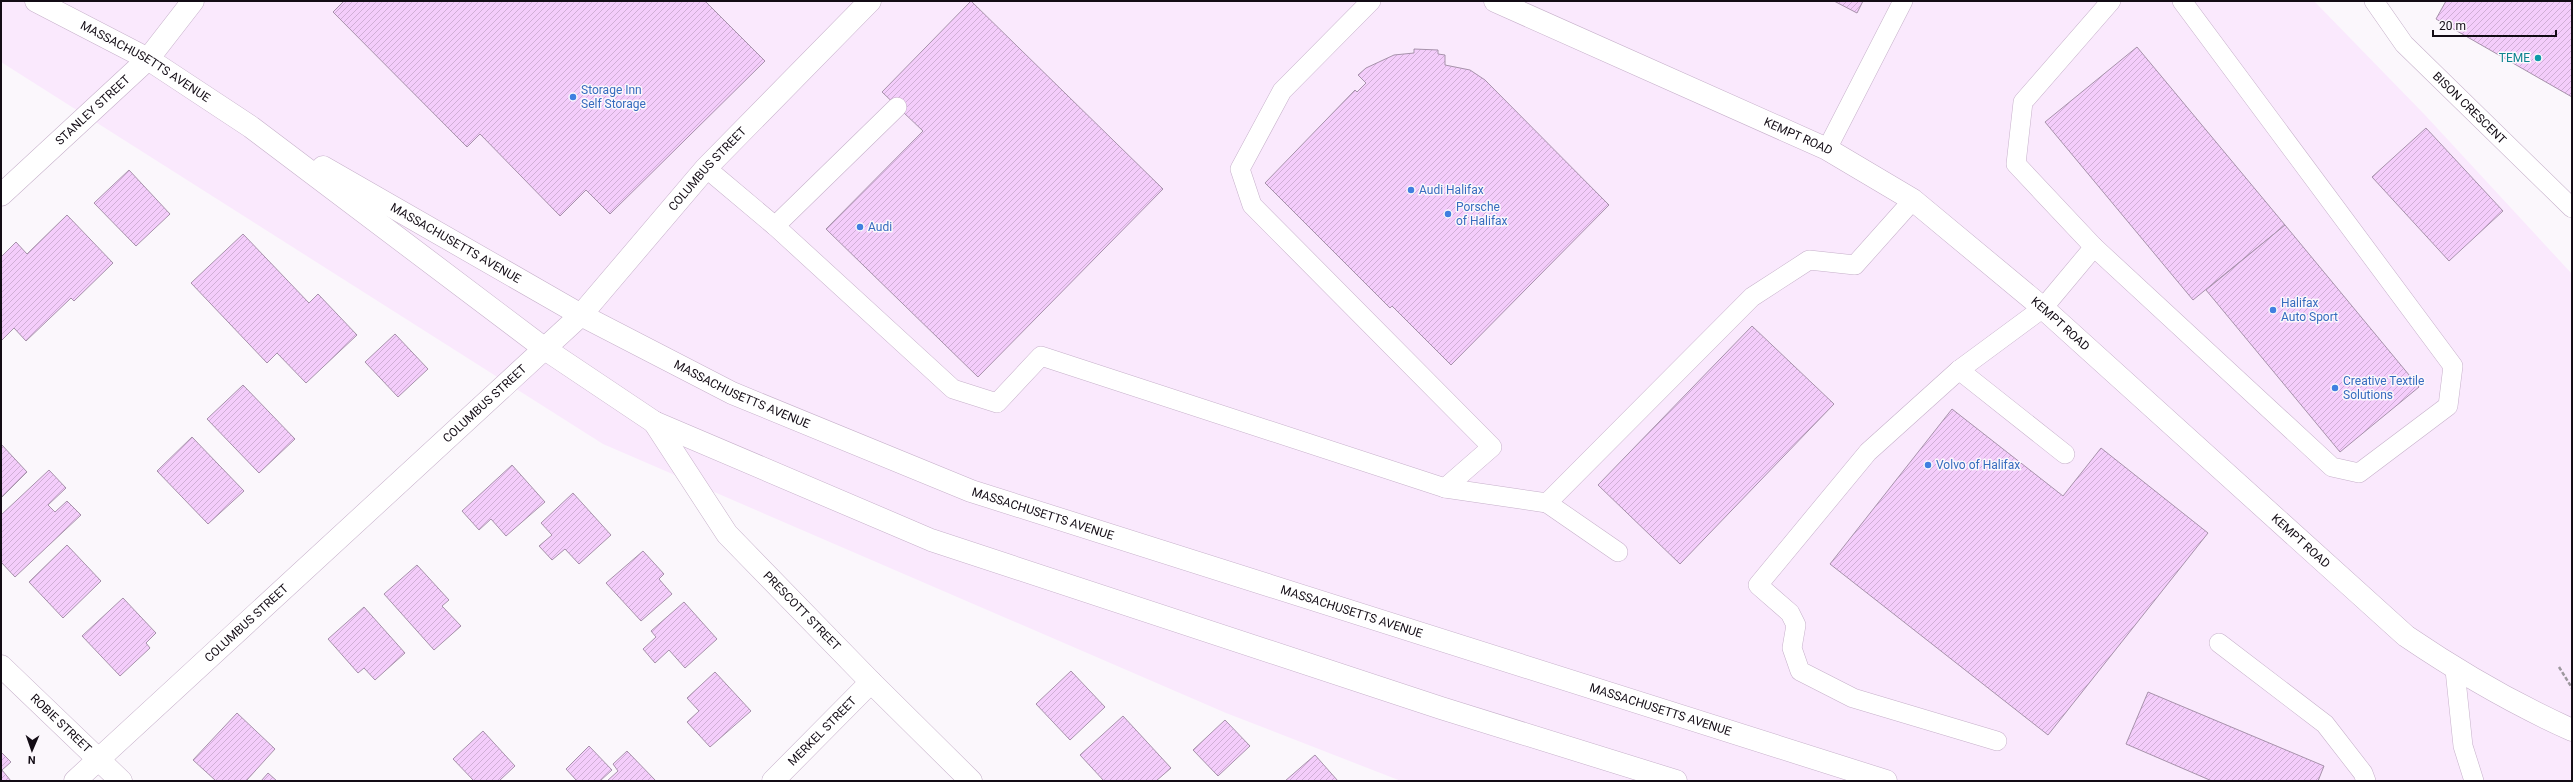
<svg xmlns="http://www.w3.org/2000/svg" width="2573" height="782" font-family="Roboto,sans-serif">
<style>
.built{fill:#fae9fd}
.building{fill:url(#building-hatch);stroke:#a792ab}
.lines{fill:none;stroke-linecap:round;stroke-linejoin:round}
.service-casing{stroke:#c6b0ca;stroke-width:20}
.minor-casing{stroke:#c6b0ca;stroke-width:23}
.tertiary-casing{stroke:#c6b0ca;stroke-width:23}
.primary-casing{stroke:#c6b0ca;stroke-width:23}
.path{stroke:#9d979e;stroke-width:2.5;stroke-dasharray:4 2;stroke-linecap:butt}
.service{stroke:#fff;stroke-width:19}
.minor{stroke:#fff;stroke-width:22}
.tertiary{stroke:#fff;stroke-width:22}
.primary{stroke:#fff;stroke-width:22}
.culture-dot{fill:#0f9aa8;stroke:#fbf7fc;stroke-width:1.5}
.shop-dot{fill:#3f7fe0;stroke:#fbf7fc;stroke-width:1.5}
.labels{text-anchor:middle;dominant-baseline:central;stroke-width:3;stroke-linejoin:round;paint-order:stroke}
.culture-label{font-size:12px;fill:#0d838f;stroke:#fbf7fc;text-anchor:end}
.street-label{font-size:12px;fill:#130c15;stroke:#fbf7fc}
.shop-label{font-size:12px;fill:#366cbe;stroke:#fbf7fc;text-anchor:start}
</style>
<defs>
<pattern id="building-hatch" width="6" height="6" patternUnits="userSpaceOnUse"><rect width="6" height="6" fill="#f4cdfb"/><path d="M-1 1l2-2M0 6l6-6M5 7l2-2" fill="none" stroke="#d0afd6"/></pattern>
</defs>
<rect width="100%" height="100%" fill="#fbf7fc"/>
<polygon class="built" points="1,1 2314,1 2425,115 2572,274 2572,781 1401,781 1226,713 603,444 1,62"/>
<g class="building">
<polygon points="344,1 705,1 765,61 610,214 586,190 560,216 480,134 467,147 333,12"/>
<polygon points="971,1 1163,189 978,377 826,229 923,131 882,92"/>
<polygon points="1834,1 1863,1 1857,13"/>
<polygon points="2446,1 2572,1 2572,97 2436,19"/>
<polygon points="2137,47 2285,225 2193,300 2045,122"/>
<polygon points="1414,49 1438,50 1438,54 1445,55 1445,65 1470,70 1485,80 1609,205 1451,365 1392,306 1390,308 1265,183 1355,90 1357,92 1366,83 1358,75 1366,68 1394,55 1414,53"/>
<polygon points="2426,128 2503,211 2449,261 2372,177"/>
<polygon points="129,170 170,214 136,246 94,203"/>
<polygon points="67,215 113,263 74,301 71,298 26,341 14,328 1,341 1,257 16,242 27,254"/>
<polygon points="2285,225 2419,387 2340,452 2206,290"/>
<polygon points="243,234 309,303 318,294 357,335 306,383 277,353 267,363 191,283"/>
<polygon points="1752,326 1834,404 1680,564 1598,485"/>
<polygon points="395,334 428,369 398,397 365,362"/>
<polygon points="243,385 295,439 259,473 207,419"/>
<polygon points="1952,409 2063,496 2101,448 2208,533 2048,735 1830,564"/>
<polygon points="192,437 244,491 208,524 157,471"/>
<polygon points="1,444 27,472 1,498"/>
<polygon points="512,465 545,502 506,536 491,519 479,530 462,511"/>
<polygon points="49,470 66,488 48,505 55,512 67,501 81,515 15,577 1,562 1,515"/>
<polygon points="573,493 611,535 579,564 565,549 552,560 539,546 552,535 541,523"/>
<polygon points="67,545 101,581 63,618 29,582"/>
<polygon points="643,551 664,574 659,579 672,594 641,621 606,583"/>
<polygon points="417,565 449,600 442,606 461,626 434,650 384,594"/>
<polygon points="123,598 156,633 146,643 150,648 120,676 82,636"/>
<polygon points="684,602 717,639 685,668 669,650 655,663 643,649 656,637 651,631"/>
<polygon points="364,607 405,653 375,680 364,668 358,673 328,639"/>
<polygon points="1071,671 1105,707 1070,740 1036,704"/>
<polygon points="715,672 751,711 710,747 687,722 699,711 687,698"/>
<polygon points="2148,692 2324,766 2318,781 2212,781 2126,744"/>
<polygon points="237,713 275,749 246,781 216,781 193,760"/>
<polygon points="1123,716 1171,768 1156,781 1104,781 1080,755"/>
<polygon points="1225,720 1250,746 1218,776 1193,750"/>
<polygon points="483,731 515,766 499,781 474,781 453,759"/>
<polygon points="589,746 612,770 600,781 577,781 566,769"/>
<polygon points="627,751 656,781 607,781 618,771 613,764"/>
<polygon points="1,752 11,762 2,770 11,781 1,781"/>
<polygon points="1315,755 1338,781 1285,781"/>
<polygon points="268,773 277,781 261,781"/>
</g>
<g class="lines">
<g class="service-casing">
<g id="service">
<polyline points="1371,1 1282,91 1240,169 1252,205 1492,447 1445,488"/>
<polyline points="2111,1 2023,102 2016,164 2094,247 2332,467 2359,473 2448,406 2453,366 2182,1"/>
<path id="s1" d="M2374 1 2404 44 2572 208"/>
<polyline points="1827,149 1903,1"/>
<polyline points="706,168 775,226 953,389 997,403 1041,356 1445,488 1547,503 1752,297 1809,260 1855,265 1913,200"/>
<polyline points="775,226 897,107"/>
<polyline points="1959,370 2065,454"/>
<polyline points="1547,503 1618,552"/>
<polyline points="2219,643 2325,724 2363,773 2366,781"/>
<polyline points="2455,670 2463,746 2474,781"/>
<polyline points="1997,741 1853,698 1800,671 1792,648 1796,625 1790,613 1758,585 1868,452 1959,370 2043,308 2094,247"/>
</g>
</g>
<g class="minor-casing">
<g id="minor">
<path id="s2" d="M1 195 148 59 193 1"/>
<path id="s3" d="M654 422 727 534 871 682 971 781"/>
<path id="s4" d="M75 781 581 315 706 168 870 1"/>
<path id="s5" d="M773 781 871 682"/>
</g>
</g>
<g class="tertiary-casing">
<g id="tertiary">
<path id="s6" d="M1495 1 1827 149 1913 200 2043 308 2406 636C2459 672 2514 704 2572 730"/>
<path id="s7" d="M1 666 121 781"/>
</g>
</g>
<g class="primary-casing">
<g id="primary">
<path id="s8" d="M36 1 148 59 251 127 545 349 654 422 931 540 1441 708 1676 781"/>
<path id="s9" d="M323 167 581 315 732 393 971 491 1886 781"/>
</g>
</g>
<polyline class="path" points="2559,667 2572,688"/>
<use href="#service" class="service"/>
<use href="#minor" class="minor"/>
<use href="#tertiary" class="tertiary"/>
<use href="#primary" class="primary"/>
</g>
<circle class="culture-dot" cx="2538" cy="58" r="4"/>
<g class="shop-dot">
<circle cx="573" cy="97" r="4"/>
<circle cx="1411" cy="190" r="4"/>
<circle cx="1448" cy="214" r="4"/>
<circle cx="860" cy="227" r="4"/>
<circle cx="2273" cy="310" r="4"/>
<circle cx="2335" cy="388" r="4"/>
<circle cx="1928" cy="465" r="4"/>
</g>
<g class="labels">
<g class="culture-label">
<text x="2530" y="58">TEME</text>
</g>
<g class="street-label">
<text stroke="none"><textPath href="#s8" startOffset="125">MASSACHUSETTS AVENUE</textPath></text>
<text stroke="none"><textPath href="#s1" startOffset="144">BISON CRESCENT</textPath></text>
<text stroke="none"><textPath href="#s2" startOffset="125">STANLEY STREET</textPath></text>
<text stroke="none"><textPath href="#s6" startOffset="332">KEMPT ROAD</textPath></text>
<text stroke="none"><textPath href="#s4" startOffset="881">COLUMBUS STREET</textPath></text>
<text stroke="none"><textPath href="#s9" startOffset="153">MASSACHUSETTS AVENUE</textPath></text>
<text stroke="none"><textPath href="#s6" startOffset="656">KEMPT ROAD</textPath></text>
<text stroke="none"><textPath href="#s9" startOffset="477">MASSACHUSETTS AVENUE</textPath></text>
<text stroke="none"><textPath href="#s4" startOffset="557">COLUMBUS STREET</textPath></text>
<text stroke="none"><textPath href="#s9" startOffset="801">MASSACHUSETTS AVENUE</textPath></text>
<text stroke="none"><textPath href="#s6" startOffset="980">KEMPT ROAD</textPath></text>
<text stroke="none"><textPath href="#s3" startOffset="241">PRESCOTT STREET</textPath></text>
<text stroke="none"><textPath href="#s9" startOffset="1125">MASSACHUSETTS AVENUE</textPath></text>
<text stroke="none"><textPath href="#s4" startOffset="233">COLUMBUS STREET</textPath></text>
<text stroke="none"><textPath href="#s9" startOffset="1449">MASSACHUSETTS AVENUE</textPath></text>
<text stroke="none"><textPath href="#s7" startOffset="83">ROBIE STREET</textPath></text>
<text stroke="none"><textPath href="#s5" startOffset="70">MERKEL STREET</textPath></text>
</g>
<g class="shop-label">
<text x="581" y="90">Storage Inn<tspan x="581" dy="14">Self Storage</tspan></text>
<text x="1419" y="190">Audi Halifax</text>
<text x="1456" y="207">Porsche<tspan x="1456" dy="14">of Halifax</tspan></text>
<text x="868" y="227">Audi</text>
<text x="2281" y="303">Halifax<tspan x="2281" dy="14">Auto Sport</tspan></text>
<text x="2343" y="381">Creative Textile<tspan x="2343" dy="14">Solutions</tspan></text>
<text x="1936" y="465">Volvo of Halifax</text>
</g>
</g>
<rect width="2573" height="782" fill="none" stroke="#130c15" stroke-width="4"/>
<g transform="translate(32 750) rotate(182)" stroke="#fbf7fc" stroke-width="3" paint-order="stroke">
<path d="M0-3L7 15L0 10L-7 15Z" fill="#130c15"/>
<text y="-6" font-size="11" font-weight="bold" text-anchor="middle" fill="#130c15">N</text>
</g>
<path d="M2433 30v6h123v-6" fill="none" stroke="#130c15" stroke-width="2"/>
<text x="2439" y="30" font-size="12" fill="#130c15" stroke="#fbf7fc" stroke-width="3" paint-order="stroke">20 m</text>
</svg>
